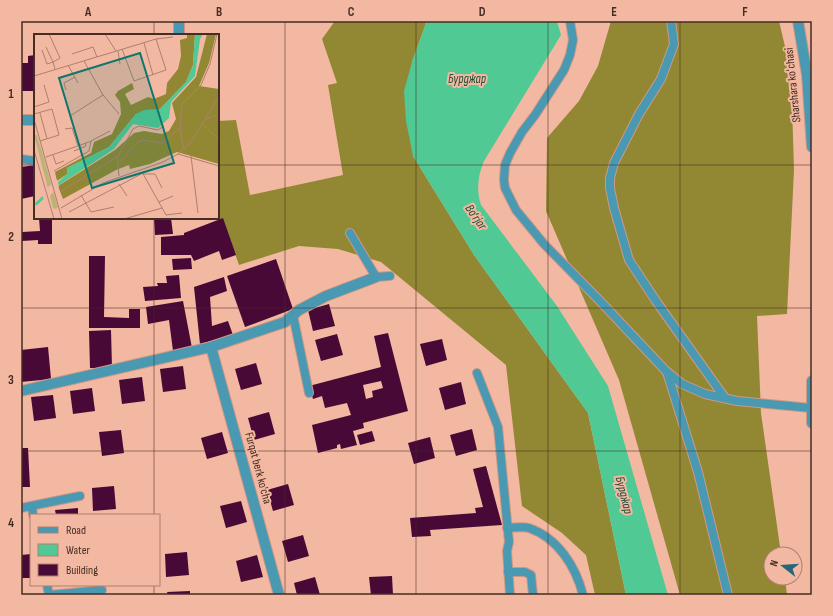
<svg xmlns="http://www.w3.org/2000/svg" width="833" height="616" font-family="'Sofia Sans Condensed',sans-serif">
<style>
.forest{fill:#928732}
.water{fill:#51c995}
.building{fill:#480936;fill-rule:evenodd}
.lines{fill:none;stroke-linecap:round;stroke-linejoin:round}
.service-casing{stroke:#cd9986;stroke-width:10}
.minor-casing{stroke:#cd9986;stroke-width:12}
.tertiary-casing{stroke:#cd9986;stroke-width:12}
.service{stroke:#4999b3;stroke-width:8}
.minor{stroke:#4999b3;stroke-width:10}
.tertiary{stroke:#4999b3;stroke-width:10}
.grid{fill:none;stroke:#452d24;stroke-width:1;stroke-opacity:0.55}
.labels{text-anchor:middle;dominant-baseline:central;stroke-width:4;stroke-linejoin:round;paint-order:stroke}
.street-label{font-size:12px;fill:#452d24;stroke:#f3b8a1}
.water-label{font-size:13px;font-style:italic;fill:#1e4e39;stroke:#f3b8a1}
.inset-road{fill:none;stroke:#ad806f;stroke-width:1}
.view{fill:#0f766e;fill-opacity:0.15;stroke:#0f766e;stroke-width:2}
.inset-edge{fill:none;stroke:#452d24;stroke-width:2}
.neatline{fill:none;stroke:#452d24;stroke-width:1.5}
.grid-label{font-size:13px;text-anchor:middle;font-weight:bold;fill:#452d24}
</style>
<rect width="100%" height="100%" fill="#f3b8a1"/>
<g class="forest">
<polygon points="335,21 425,21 425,26 412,62 413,156 474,255 588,413 626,595 595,595 586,555 562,533 522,506 506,365 381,262 338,249 299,246 239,265 229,236 220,233 218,214 218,121 236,120 250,195 343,175 328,85 337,83 322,39"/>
<polygon points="611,21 779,21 791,72 794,170 787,314 757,316 761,413 781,554 771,554 771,578 785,578 787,595 680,595 619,380 546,211 547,138 579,101 598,66"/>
</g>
<path class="water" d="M425 21H557L561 35 484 161C478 175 476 190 481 205L557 306 608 386 668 595H626L588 413 474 255 413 156 406 121 404 91 412 62 425 26Z"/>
<g class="building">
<polygon points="35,55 35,91 21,91 21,63 28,63 28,56"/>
<polygon points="35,165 35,196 21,199 21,167"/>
<polygon points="39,218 52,218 52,244 38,244 38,240 22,241 22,232 40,231"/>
<polygon points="154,218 171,218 173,234 155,235"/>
<polygon points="223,218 236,255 222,260 219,251 194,261 191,255 161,255 161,237 184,235 184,233"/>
<polygon points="89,256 105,256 104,317 129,318 129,309 140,309 140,328 89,328"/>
<polygon points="191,258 192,269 173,270 172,259"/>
<polygon points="276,259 293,309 245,327 227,276"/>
<polygon points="179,275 181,298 145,301 143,287 158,286 157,283 167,283 166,276"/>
<polygon points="224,277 227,291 210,297 212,326 228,321 233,335 200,344 194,287"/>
<polygon points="183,301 192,348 173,351 169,320 148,324 146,307"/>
<polygon points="329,304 335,326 313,331 308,310"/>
<polygon points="111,330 112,368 90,368 89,331"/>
<path d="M388 333 408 411 363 423 364 428 353 431 357 445 341 449 340 444 337 445V448L318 453 312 425 351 415 347 403 325 408 322 396 313 399 309 386 381 367 374 336ZM381 381 383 388 372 391 373 397 366 399 363 385Z"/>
<polygon points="337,334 343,355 321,361 315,340"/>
<polygon points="442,339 447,360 426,366 420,344"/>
<polygon points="48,347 51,379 21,382 21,350"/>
<polygon points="256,363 262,384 241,390 235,369"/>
<polygon points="183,366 186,389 163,392 160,369"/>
<polygon points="142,377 145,401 122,404 119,380"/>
<polygon points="461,382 466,404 445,410 439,388"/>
<polygon points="92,388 95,411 73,414 70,391"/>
<polygon points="53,395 56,418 34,421 31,397"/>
<polygon points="269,412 275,434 254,440 248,418"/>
<polygon points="472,429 477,450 456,456 450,435"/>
<polygon points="121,430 124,453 102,456 99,432"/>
<polygon points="372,431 375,441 360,445 357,435"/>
<polygon points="222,432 228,453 207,459 201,438"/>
<polygon points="430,437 435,458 414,464 408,443"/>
<polygon points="21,448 28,448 30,487 21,487"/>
<polygon points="486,466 502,525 430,530 431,536 412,537 410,518 476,513 475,508 483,507 473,469"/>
<polygon points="288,484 294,505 273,511 267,490"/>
<polygon points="114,486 116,509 93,511 92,488"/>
<polygon points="241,501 247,522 226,528 220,506"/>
<polygon points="78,508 78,515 56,515 55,510"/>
<polygon points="303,535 309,556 288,562 282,541"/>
<polygon points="187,552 189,575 166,577 165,554"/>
<polygon points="31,554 31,578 21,578 21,555"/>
<polygon points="257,555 263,577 241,582 236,561"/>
<polygon points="392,576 393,595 371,595 369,577"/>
<polygon points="315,577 320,595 297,595 294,583"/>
<polygon points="190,591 190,595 168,595 167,592"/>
</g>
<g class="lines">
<g class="service-casing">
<g id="service">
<polyline points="570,21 573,40 570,55 564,70 535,115 522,132 510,153 505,165 504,180 505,188 516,210 544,244 600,301 666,371 682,384 705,394 737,401 811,408"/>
<polyline points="671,21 674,44 661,79 639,114 614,163 610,178 610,188 614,208 629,260 656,301 725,398"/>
<polyline points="21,159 35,161"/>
<polyline points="350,233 376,277 390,276"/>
<polyline points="293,315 309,393"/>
<polyline points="667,372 698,472 728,595"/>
<polyline points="477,373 498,427 509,542 507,551 510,595"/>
<polyline points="32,506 33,515"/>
<polyline points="21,508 80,496"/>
<path d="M507 528C513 528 523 526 529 528 558 538 576 567 583 595"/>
<polyline points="508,572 525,572 531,575 533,595"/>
<polyline points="47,585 49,595 102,590"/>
</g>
</g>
<g class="minor-casing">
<g id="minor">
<polyline points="179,21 179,35"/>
<polyline points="21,120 35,120"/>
<polyline points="211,347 279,595"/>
<polyline points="21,391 211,347 285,322 299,310 326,296 376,277"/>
</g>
</g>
<g class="tertiary-casing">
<g id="tertiary">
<polyline points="798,21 807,75 812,147"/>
<polyline points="812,381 812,423"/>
</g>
</g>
<use href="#service" class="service"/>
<use href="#minor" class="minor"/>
<use href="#tertiary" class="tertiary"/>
</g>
<path class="grid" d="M154 21V35M285 21V595M416 21V595M548 21V595M680 21V595M21 165H35M218 165H812M154 218V515M21 308H812M21 451H812M154 585V595"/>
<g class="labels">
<g class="street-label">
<text transform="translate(793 85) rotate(-96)">Sharshara koʻchasi</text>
<text transform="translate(258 468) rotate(75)">Furqat berk ko'cha</text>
</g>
<g class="water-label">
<text x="467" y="79">Бурджар</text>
<text transform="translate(476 217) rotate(55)">Bo‘rjar</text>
<text transform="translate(624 495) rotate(76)">Бурджар</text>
</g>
</g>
<g transform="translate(34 34)">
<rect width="185" height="185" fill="#f3b8a1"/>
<path d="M0 101H3L24 173 22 175 19 174Z" fill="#bcb477"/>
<path d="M153 0H161L159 31 152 48 126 75 102 80 75 113 33 134V140L23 147 21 138 57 119 60 108 78 100 87 80 86 68 81 61 84 57 98 49 100 55 91 60 97 71 114 63 120 65 132 60 133 49 144 35 147 22 146 6 153 4ZM173 0H182L175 29 165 52 185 55V130L143 118 116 130 96 135 95 131 82 136 29 165 24 152 81 116 100 99 110 97 128 100 135 97 142 85 138 69 162 43Z" fill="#928732"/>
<path d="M161 0H169L166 5 161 42 137 68 135 84 124 94 99 90 80 115 25 151 2 172 1 169 33 140V134L75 113 102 80 110 76 126 75 152 48 159 31Z" fill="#51c995"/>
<path d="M23 145 25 153 10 167 8 159Z" fill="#f3b8a1"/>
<path class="inset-road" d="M71 0 82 17M110 9 119 41M12 13 19 28 26 24 15 0M88 15 100 47 132 36 122 5M8 16 13 30 19 28 21 35M84 17 86 30M38 20 59 13 63 23M50 27 69 61 85 80M34 31 44 49M0 42 122 5 139 3M32 56 30 49 41 43M0 73 15 68 10 51M6 79 13 105M0 80 18 75 25 101 6 107M36 82 69 61M0 85 28 185M171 86 185 80M169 90 185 106M146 94 150 115M31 95 38 94 44 112M0 116 20 185M40 117 52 112 51 109M144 120 185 132M19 121 22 130 30 127M157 122 164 179M12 123 55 108 76 97M83 131 104 108 109 106 128 109 146 94 148 70 167 51 176 30 183 0M20 137 55 117 57 107M108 138 132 181 148 179M109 140H121L128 154M85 142 83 124 99 95 105 92 124 96 130 92M85 150 93 162M26 158 84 122M47 161 57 178 80 173M125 168 139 162M27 174 69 149 129 128 144 120 157 108 185 62M35 178 109 139M90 185 128 174"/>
<path class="view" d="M106 19 140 129 58 154 25 44Z"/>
<rect width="185" height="185" class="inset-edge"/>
</g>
<rect width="833" height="616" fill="none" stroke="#f3b8a1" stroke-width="44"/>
<rect x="30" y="514" width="130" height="72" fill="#f3b8a1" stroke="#ad806f"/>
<rect x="38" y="527" width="20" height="6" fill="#4999b3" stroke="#ad806f"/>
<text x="66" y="534" font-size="12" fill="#452d24">Road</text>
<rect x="38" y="544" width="20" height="12" fill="#51c995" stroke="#ad806f"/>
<text x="66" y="554" font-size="12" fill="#452d24">Water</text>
<rect x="38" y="564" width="20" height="12" fill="#480936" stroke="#ad806f"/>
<text x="66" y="574" font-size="12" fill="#452d24">Building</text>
<g transform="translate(783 566) rotate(287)"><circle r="19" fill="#f3b8a1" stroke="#ad806f"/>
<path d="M0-3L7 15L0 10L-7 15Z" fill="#25667a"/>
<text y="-6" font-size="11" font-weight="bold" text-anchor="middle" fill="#452d24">N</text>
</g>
<rect x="22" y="22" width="789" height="572" class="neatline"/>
<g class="grid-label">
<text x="88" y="16">A</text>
<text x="219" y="16">B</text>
<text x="351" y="16">C</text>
<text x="482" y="16">D</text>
<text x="614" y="16">E</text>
<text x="745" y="16">F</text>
<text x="11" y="98">1</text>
<text x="11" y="241">2</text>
<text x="11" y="384">3</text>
<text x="11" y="527">4</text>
</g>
</svg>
